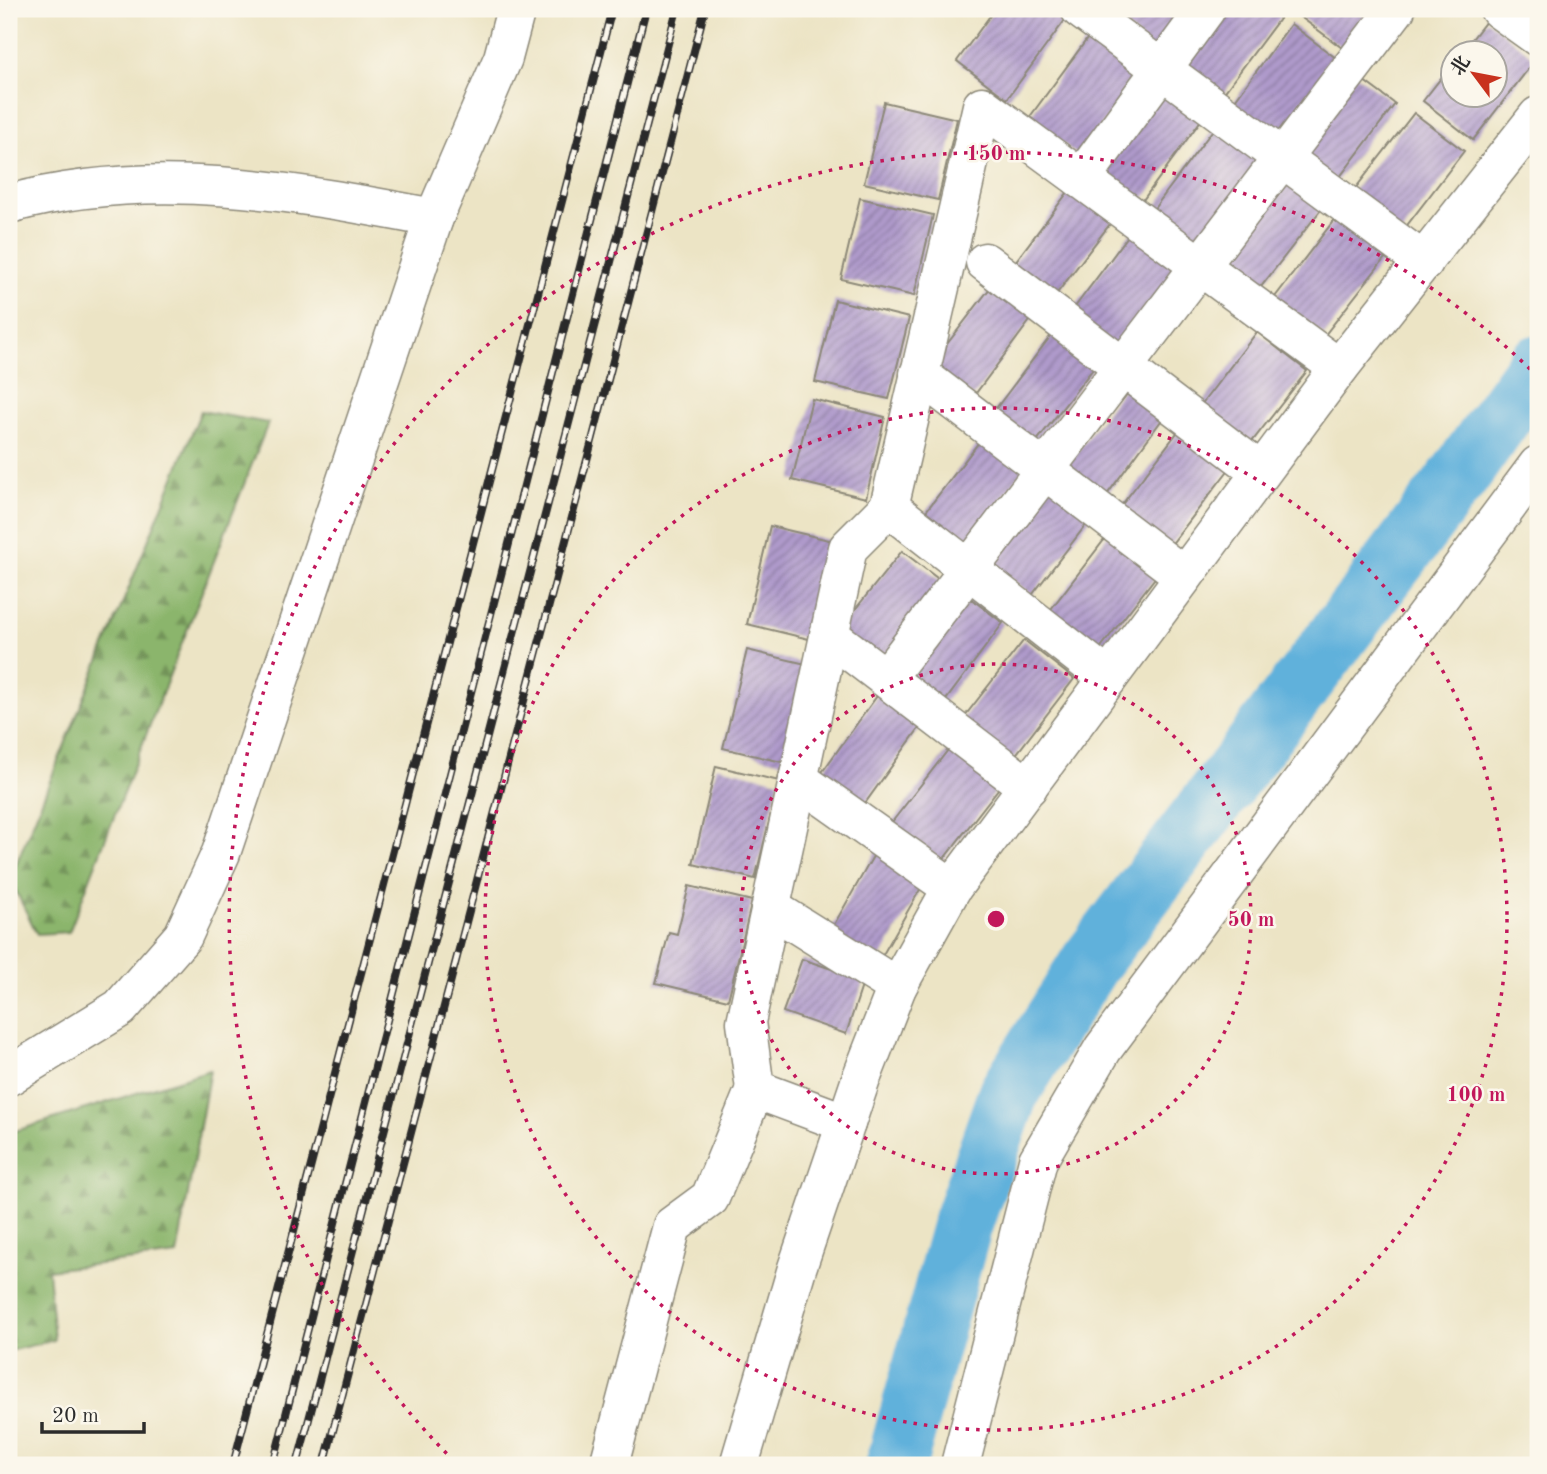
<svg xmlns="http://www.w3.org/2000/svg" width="1547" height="1474" font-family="'Old Standard TT','Noto Serif SC',serif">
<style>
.forest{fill:url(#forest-firs);stroke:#5b704c;stroke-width:2}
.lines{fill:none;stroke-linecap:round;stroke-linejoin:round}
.river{stroke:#60b1db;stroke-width:61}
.building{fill:url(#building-hatch)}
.minor-casing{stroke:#8c8878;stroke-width:41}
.minor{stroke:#fff;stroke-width:38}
.rail-casing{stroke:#2b2b2b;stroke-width:8}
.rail{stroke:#fbf7ec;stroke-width:5;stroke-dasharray:16;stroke-linecap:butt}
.ring{fill:none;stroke:#c2185b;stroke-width:3.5;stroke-dasharray:3.5 7}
.centre{fill:#c2185b;stroke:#fbf7ec;stroke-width:3.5}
.ring-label{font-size:21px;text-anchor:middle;font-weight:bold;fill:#c2185b;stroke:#fbf7ec;stroke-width:5;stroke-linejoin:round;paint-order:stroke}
</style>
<defs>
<pattern id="forest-firs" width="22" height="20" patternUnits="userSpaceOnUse" patternTransform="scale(1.75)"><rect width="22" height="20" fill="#8bb56c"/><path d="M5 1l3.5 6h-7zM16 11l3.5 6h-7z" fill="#729359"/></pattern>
<pattern id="building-hatch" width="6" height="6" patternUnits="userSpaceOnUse" patternTransform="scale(1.75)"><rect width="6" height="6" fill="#af9acb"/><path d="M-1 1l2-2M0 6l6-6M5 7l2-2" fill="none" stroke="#8f7ea5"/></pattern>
</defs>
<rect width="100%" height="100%" fill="#fbf7ec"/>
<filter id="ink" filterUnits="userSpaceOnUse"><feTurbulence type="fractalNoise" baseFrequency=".0143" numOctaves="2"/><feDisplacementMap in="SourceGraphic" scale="14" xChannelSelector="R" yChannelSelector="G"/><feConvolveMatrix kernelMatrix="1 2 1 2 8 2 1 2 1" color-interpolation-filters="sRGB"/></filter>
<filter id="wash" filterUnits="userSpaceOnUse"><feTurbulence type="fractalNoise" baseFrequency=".00686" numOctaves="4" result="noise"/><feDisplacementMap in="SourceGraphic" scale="28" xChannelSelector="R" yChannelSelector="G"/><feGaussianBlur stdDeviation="1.57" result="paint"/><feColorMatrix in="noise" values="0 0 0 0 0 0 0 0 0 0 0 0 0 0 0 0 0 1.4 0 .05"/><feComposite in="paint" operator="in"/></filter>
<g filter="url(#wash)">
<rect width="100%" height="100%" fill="#ece4c5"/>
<g class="forest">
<polygon points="201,411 268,423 69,932 37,934 10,879"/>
<polygon points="210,1070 177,1255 48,1270 54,1340 9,1351 9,1133"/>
</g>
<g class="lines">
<polyline class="river" points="896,1465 962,1225 1008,1094 1090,963 1460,475 1538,365"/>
</g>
<g id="blocks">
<g class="building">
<polygon points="995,9 1058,9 1068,16 1007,99 957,61"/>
<polygon points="1107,9 1185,9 1154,51"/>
<polygon points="1208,9 1273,9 1282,15 1220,98 1169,60"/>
<polygon points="1303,9 1382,9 1349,53 1298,15"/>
<polygon points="1487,20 1536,59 1473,140 1423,101 1452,64 1452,94 1494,94 1494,52 1462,52"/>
<polygon points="1291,24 1341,62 1280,145 1230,107"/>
<polygon points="1090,35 1141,72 1079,156 1029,118"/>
<polygon points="1352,72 1395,104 1333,186 1290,154"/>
<polygon points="1163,86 1204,116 1143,200 1102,171"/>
<polygon points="884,102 957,119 938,200 864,183"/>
<polygon points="1414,113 1464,151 1401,233 1351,194"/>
<polygon points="1215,127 1265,165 1204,248 1153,210"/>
<polygon points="1279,173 1323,207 1260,288 1216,254"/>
<polygon points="1071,188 1113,220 1051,301 1009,270"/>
<polygon points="860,198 933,215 914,296 841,279"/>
<polygon points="1338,215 1388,254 1324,336 1275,297"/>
<polygon points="1131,232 1181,270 1120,353 1069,315"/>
<polygon points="994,283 1035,314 973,397 931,365"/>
<polygon points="835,300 909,318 889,399 815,382"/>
<polygon points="1056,329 1099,361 1036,442 994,411"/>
<polygon points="1257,332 1307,371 1244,452 1194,414"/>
<polygon points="1126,385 1166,414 1106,496 1066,467"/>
<polygon points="812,399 885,417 866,498 792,480"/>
<polygon points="1180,429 1230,468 1167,550 1117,511"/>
<polygon points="983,437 1024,469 962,551 920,519"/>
<polygon points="1052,481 1095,513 1032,595 991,563"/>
<polygon points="770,526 833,541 809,639 747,624"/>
<polygon points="1111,531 1161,570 1098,651 1048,613"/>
<polygon points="902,551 946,585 881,666 838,631"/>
<polygon points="966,595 1003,623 940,708 903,681"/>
<polygon points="1024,640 1074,679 1011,761 961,721"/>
<polygon points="747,650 810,665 786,763 723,748"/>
<polygon points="882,689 925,720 863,806 820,775"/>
<polygon points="955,741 1005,780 942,861 892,822"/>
<polygon points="716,766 779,781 755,879 693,864"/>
<polygon points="876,851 926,879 877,965 827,937"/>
<polygon points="689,886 752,901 728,1000 656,983 669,932 677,934"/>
<polygon points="802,959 864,980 846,1034 783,1012"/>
</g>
</g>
</g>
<g filter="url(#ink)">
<use href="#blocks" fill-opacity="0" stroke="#8c8878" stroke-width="2"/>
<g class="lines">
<g class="minor-casing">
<g id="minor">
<polyline points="1080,9 1424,262"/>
<polyline points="1499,9 1538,37"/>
<polyline points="1081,179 1206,9"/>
<path d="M9 204C151 165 292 191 434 218"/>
<polyline points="985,262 1261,472"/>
<polyline points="919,374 1184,576"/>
<polyline points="889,507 1108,678"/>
<polyline points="829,635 1028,787"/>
<polyline points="886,678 1396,9"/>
<polyline points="798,779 952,888"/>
<polyline points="771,908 897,987"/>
<polyline points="9,1076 120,1008 183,936 221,853 434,218 503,58 516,9"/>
<polyline points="846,1123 755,1089 746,1022 848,548 889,507 982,106 1339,368"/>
<polyline points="609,1465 672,1226 710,1198 755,1089"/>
<polyline points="739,1465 797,1268 861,1079 897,987 952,888 1339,368 1538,116"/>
<polyline points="960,1465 1038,1160 1103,1049 1538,465"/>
</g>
</g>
<use href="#minor" class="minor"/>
<g class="rail-casing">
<g id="rail">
<polyline points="233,1465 612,9"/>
<polyline points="273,1465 646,9"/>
<polyline points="297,1465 677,9"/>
<polyline points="324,1465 705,9"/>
</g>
</g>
<use href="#rail" class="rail"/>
</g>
</g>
<g class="ring">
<circle cx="996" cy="919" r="255"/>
<circle cx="996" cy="919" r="511"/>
<path d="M454 1461A766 766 0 1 1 1538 377"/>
</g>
<circle cx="996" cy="919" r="10" class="centre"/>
<g class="ring-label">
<text x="996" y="160">150 m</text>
<text x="1251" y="926">50 m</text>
<text x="1476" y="1101">100 m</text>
</g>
<rect width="1547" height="1474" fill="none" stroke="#fbf7ec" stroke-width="35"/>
<g transform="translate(1474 74) rotate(302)"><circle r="33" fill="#fbf7ec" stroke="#a8a59f" stroke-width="2"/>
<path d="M0-5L12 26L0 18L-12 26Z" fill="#c8321e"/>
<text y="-10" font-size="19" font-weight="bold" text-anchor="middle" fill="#2b2b2b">北</text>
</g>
<path d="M42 1422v10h102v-10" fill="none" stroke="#2b2b2b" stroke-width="3.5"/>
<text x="52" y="1422" font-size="21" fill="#2b2b2b" stroke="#fbf7ec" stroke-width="5" paint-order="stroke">20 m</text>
</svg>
